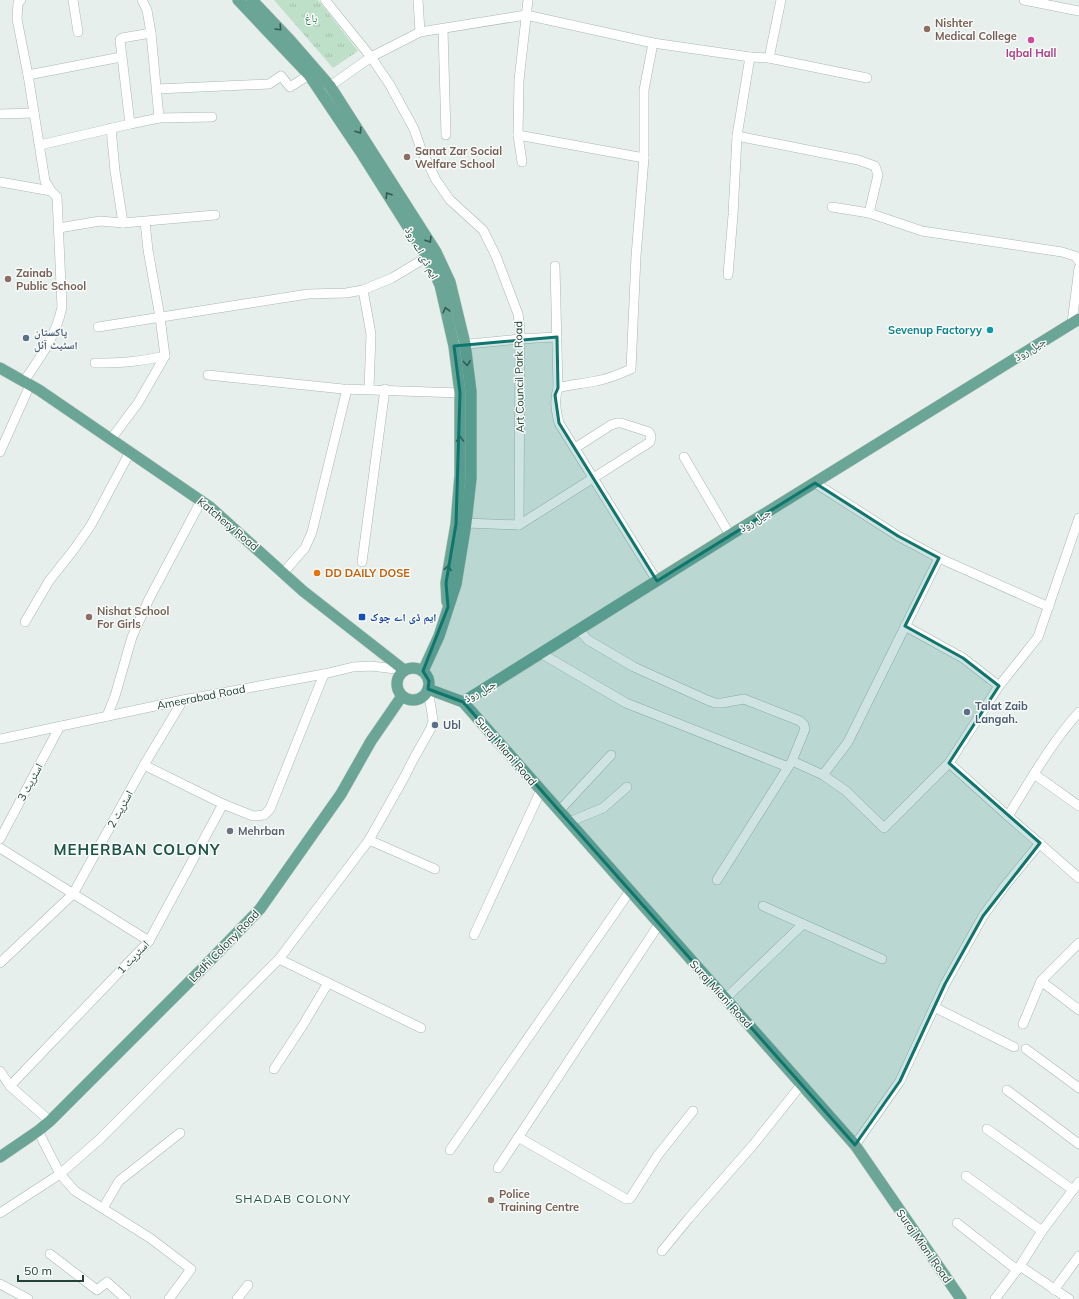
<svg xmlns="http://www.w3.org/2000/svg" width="1079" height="1299" font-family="Mulish,'Noto Naskh Arabic',sans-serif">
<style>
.grass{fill:url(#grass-tufts)}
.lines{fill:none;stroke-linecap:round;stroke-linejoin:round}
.minor-casing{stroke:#a8b8b2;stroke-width:10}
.major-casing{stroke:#c2cac8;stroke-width:12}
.minor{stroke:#fff;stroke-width:9}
.major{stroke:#6aa596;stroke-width:11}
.oneway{stroke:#365b51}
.marked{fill:#0f766e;fill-opacity:0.2;stroke:#0f766e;stroke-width:3;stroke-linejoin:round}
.education-dot{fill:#8d6e63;stroke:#f7fbf9;stroke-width:1.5}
.hotel-dot{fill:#d1479c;stroke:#f7fbf9;stroke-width:1.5}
.culture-dot{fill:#0f9aa8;stroke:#f7fbf9;stroke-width:1.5}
.service-dot{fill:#5c6f8a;stroke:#f7fbf9;stroke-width:1.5}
.food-dot{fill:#e8710a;stroke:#f7fbf9;stroke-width:1.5}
.transit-dot{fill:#1a4fb4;stroke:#f7fbf9;stroke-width:1.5}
.worship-dot{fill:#6b7280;stroke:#f7fbf9;stroke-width:1.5}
.labels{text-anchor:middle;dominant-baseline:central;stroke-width:3;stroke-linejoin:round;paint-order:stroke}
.park-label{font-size:11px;fill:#2d7a4b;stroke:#f7fbf9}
.education-label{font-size:11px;font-weight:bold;fill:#785e54;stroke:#f7fbf9;text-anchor:start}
.hotel-label{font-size:11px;font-weight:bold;fill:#b23c85;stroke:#f7fbf9}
.street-label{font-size:11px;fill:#24423a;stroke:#f7fbf9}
.culture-label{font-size:11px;font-weight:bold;fill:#0d838f;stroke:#f7fbf9;text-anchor:end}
.service-label{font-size:11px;font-weight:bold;fill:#4e5e75;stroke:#f7fbf9;text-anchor:start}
.food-label{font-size:11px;font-weight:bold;fill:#c56008;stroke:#f7fbf9;text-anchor:start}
.transit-label{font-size:11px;font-weight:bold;fill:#164399;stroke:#f7fbf9;text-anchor:start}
.worship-label{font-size:11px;font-weight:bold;fill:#5b616d;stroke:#f7fbf9;text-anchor:start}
.neighbourhood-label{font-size:12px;letter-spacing:1px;fill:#1f5548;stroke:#f7fbf9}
.district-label{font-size:15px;font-weight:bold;letter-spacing:1px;fill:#1f5548;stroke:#f7fbf9}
</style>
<defs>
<pattern id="grass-tufts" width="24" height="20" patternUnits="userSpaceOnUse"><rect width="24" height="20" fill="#bfe0c8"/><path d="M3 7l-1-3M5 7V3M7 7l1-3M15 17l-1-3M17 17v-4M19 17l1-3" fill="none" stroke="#a4c1ad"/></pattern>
</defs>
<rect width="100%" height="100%" fill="#e6efeb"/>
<polygon class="grass" points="274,0 318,0 358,51 333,68"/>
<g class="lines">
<g class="minor-casing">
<g id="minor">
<path d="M21 0 18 3 17 19 28 75 45 181 51 191 57 197 62 307C56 336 40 358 24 381"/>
<polyline points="73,0 78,32"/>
<polyline points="142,0 147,10 151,33 159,118"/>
<polyline points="325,0 371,57 390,85 414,129 421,149 436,180 450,200 483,230 496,256 518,314 520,328 519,525"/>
<polyline points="418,0 420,32"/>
<polyline points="1024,0 1079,11"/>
<polyline points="443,29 446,135"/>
<path d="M653 43 644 90V158L636 256 631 369C620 374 608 379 596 381 583 384 570 384 558 388 554 400 556 411 559 423L657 581"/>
<polyline points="769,58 781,0"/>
<polyline points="28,75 121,57"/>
<polyline points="330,86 371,57 420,32 526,15 653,43 750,57 769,58 867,78"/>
<polyline points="157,89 269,84 281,76 290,87 309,75"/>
<polyline points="0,114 34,113"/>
<polyline points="130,124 120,40 122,38 151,33"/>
<polyline points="111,128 115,171 123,223"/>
<polyline points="518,135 644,158"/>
<polyline points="737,136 858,160 875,166 878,175 869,213"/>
<polyline points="40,145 130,124 159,118 212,117"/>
<polyline points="522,162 518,135 519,80 528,0"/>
<polyline points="0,182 51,191"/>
<polyline points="832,207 869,213 922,231 1062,252 1075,256 1079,261"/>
<polyline points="59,228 100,221 123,223 215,215"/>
<polyline points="555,266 558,388"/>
<polyline points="728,275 733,215 737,136 750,57"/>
<polyline points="363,290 371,334 369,389"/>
<polyline points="1072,323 1079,268"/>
<polyline points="98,327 308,294 346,293 363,290 392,278 427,257"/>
<polyline points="459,345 520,339 557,337"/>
<path d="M95 363C121 363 139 362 165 356"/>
<polyline points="208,375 343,389 460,393"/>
<polyline points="111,439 138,403 165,356 160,317 148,250 145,222"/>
<polyline points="0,452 30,385"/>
<polyline points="684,457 730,535"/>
<polyline points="815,483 898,536 939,558 1049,607"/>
<polyline points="466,523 519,525 650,442 651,436 649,432 621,423 617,423 611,425 575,448"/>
<polyline points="362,562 385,389"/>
<polyline points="283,573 305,548 312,532 347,389"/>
<polyline points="25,622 49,581 75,548 91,525 130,452"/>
<polyline points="905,626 963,658 999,686"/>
<polyline points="579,630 588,640 634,667 707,700 715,703 722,703 744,699 800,721 804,725 805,729 792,761 717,880"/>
<polyline points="542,654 626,703 788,767"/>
<polyline points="107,716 115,696 132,637 149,599 201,501"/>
<polyline points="0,739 183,700 324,674 353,667 371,666 404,670"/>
<polyline points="792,761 823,775 846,791 884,828 949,763 999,686 1038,637 1079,518"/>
<polyline points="949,763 1008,816 1079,878"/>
<polyline points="144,765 223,804 253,816 264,815 270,809 324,674"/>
<polyline points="1034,774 1079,806"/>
<polyline points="823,775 848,742 939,558"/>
<polyline points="559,811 611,755"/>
<path d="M1008 816C1030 781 1051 743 1079 712"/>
<polyline points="569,822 603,808 627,787"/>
<polyline points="0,839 60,726"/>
<polyline points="369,840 435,869"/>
<polyline points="0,848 149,941"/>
<polyline points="763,906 882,959"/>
<polyline points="474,935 541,790"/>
<polyline points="279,959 421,1028"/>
<polyline points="0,963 73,894 144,765 183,700"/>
<polyline points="1041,981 1079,1010"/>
<polyline points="725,999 803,924"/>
<polyline points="934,1007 1014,1047"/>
<polyline points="1023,1024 1041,981 1079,943"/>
<polyline points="1026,1049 1079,1088"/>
<polyline points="274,1069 303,1025 328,983"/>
<polyline points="0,1071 10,1086 50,1121"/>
<polyline points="10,1086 149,941 223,804"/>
<polyline points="1007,1090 1079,1144"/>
<polyline points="987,1129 1073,1190"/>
<polyline points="38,1131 60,1174 75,1191 150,1238 191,1269 169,1299"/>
<polyline points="518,1137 626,1199 629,1199 631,1197 658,1155 693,1111"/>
<polyline points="855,1145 900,1081 945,984 983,916 1004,887 1040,843"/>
<polyline points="450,1150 630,891"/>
<polyline points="498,1168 659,924"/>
<polyline points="966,1176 1042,1231"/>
<polyline points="103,1208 119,1181 180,1133"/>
<polyline points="0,1213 60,1174 100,1139 279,959 369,840 405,776 413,760 431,728 433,720 428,689"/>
<polyline points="957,1223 1017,1270"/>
<polyline points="662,1251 689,1218 753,1145 801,1085"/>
<polyline points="50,1254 97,1290 107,1282 126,1299"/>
<polyline points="1020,1266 1069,1299"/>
<polyline points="0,1284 28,1299"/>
<polyline points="1054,1290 1079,1256"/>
<polyline points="237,1299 248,1285"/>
<polyline points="995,1299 1020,1266 1042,1231 1079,1182"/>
</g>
</g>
<g class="major-casing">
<g id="major">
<polyline points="238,0 309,75 362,154 427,257 440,285 454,346 460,393 460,475 456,524 446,583 447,602"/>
<polyline points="252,0 290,40 330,86 436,252 450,282 465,344 471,392 471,478 466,523 456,584 439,636 423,671"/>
<polyline points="0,368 39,390 210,507 303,591 404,670"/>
<circle cx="413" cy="684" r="16"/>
<polyline points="428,689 463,702 730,535 1079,319"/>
<polyline points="463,702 855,1145 961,1299"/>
<polyline points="0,1157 38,1131 50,1121 199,972 260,909 341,794 371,741 402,696"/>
</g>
</g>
<use href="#minor" class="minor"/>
<use href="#major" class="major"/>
</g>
<defs><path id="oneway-chevron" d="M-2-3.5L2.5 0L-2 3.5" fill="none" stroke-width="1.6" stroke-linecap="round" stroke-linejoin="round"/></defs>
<g class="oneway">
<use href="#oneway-chevron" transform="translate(279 28) rotate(46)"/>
<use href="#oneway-chevron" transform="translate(359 131) rotate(56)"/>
<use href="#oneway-chevron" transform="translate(388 195) rotate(-122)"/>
<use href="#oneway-chevron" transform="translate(429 240) rotate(58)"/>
<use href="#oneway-chevron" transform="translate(446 310) rotate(-104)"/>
<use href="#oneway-chevron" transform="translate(467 363) rotate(83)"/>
<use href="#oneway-chevron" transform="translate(460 439) rotate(-90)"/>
<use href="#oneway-chevron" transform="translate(448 568) rotate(-80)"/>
</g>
<path class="marked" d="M557 337 558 388 555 395 559 423 657 581 815 483 898 536 939 558 905 626 963 658 999 686 949 763 1040 843 983 916 945 984 900 1081 855 1145 463 702 428 689 429 681 423 671 448 607 446 583 456 524 460 393 454 346Z"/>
<g class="education-dot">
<circle cx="927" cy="29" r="4"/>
<circle cx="407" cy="157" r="4"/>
<circle cx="8" cy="279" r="4"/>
<circle cx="89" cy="617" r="4"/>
<circle cx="491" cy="1200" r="4"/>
</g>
<circle class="hotel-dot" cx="1031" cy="40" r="4"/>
<circle class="culture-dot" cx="990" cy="330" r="4"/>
<g class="service-dot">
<circle cx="26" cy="338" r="4"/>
<circle cx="967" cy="712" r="4"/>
<circle cx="435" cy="725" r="4"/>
</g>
<circle class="food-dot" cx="317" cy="573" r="4"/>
<rect class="transit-dot" x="358" y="613" width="8" height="8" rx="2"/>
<circle class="worship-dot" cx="230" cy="831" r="4"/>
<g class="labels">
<g class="park-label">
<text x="311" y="18">باغ</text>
</g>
<g class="education-label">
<text x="935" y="23">Nishter<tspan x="935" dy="13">Medical College</tspan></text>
<text x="415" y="151">Sanat Zar Social<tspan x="415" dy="13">Welfare School</tspan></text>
<text x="16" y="273">Zainab<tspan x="16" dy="13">Public School</tspan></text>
<text x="97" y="611">Nishat School<tspan x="97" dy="13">For Girls</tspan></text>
<text x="499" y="1194">Police<tspan x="499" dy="13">Training Centre</tspan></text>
</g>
<g class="hotel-label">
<text x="1031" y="53">Iqbal Hall</text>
</g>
<g class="street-label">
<text transform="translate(422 253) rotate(61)">ایم ڈی اے روڈ</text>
<text transform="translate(1030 349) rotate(-32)">جیل روڈ</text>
<text transform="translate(519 377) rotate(-91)">Art Council Park Road</text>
<text transform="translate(755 520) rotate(-32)">جیل روڈ</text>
<text transform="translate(228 524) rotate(40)">Katchery Road</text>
<text transform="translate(480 691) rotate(-29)">جیل روڈ</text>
<text transform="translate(201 697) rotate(-11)">Ameerabad Road</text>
<text transform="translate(506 751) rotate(49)">Suraj Miani Road</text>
<text transform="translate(30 782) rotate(-62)">اسٹریٹ 3</text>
<text transform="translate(120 809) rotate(-61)">اسٹریٹ 2</text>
<text transform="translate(224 946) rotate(-46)">Lodhi Colony Road</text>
<text transform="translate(133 957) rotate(-47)">اسٹریٹ 1</text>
<text transform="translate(721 994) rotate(48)">Suraj Miani Road</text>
<text transform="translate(924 1246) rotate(55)">Suraj Miani Road</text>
</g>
<g class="culture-label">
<text x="982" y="330">Sevenup Factoryy</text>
</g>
<g class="service-label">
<text x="34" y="332">پاکستان<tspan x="34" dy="13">اسٹیٹ آئل</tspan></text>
<text x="975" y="706">Talat Zaib<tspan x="975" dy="13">Langah.</tspan></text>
<text x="443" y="725">Ubl</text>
</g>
<g class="food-label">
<text x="325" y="573">DD DAILY DOSE</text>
</g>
<g class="transit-label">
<text x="370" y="617">ایم ڈی اے چوک</text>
</g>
<g class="worship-label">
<text x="238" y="831">Mehrban</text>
</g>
<g class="neighbourhood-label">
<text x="293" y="1198">SHADAB COLONY</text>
</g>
<g class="district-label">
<text x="137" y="849">MEHERBAN COLONY</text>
</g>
</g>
<path d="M18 1275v6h65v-6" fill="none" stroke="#24423a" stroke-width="2"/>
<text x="24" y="1275" font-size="12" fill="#24423a" stroke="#f7fbf9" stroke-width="3" paint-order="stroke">50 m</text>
</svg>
